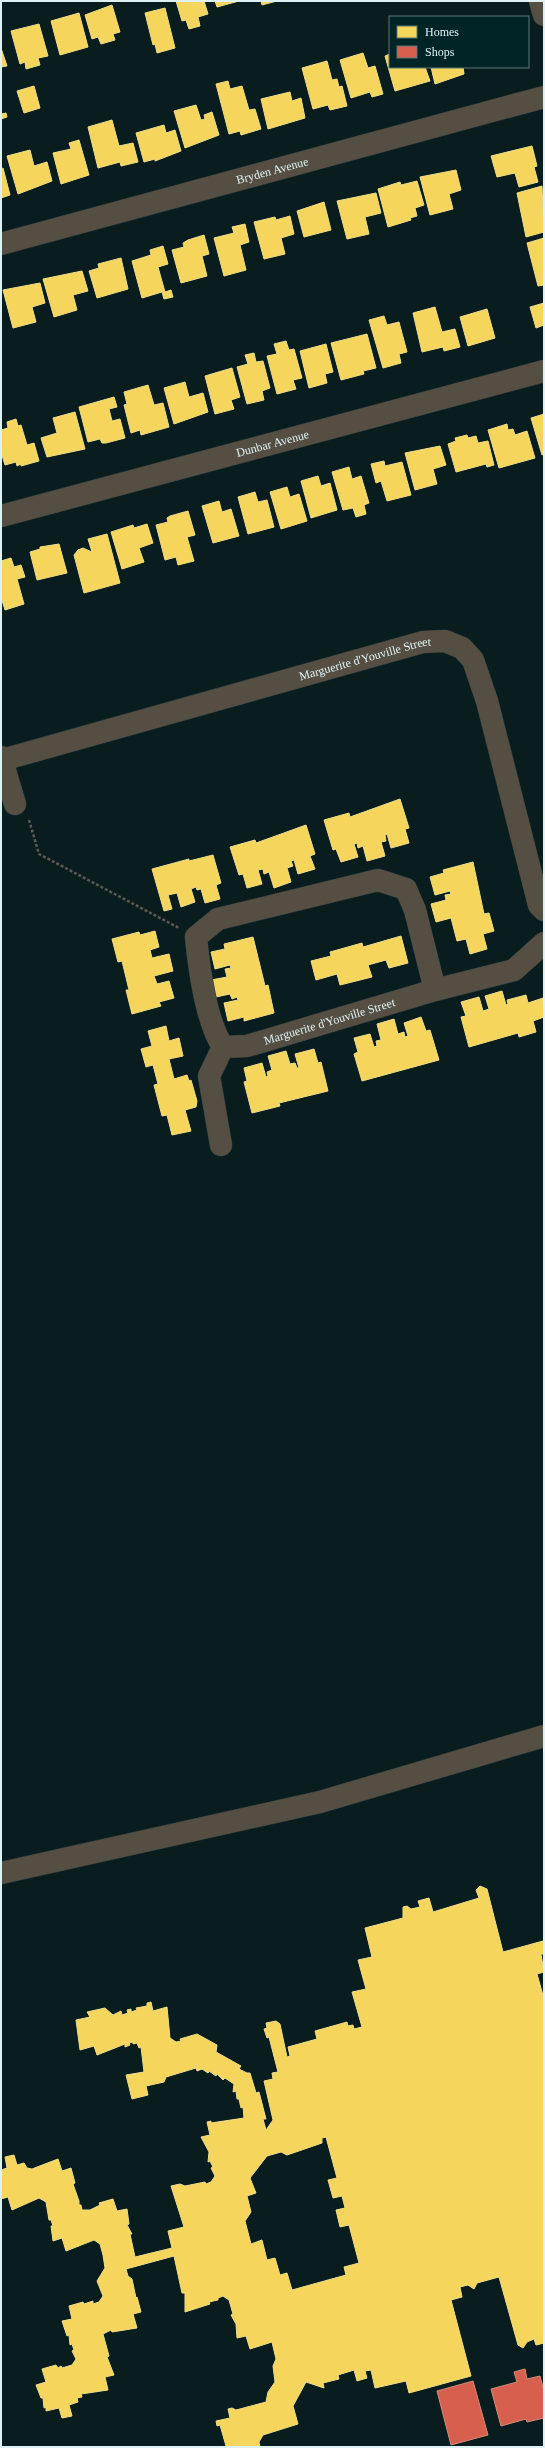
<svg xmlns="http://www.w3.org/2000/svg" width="545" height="2448" font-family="'Times New Roman',serif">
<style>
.homes{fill:#f6d55c;stroke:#efde89;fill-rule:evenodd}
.shops{fill:#d6604d;stroke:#d98c7f}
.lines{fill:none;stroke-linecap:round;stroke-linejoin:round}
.minor-casing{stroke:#29383a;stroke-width:23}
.path{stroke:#5b5b54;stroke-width:2.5;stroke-dasharray:3 2;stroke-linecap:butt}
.minor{stroke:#554f43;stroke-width:22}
.labels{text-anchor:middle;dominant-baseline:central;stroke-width:4;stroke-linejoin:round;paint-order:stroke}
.street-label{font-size:12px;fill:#dff2f3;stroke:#012426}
</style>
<rect width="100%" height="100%" fill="#091c1e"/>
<g class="homes">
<polygon points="176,1 204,1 208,14 198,17 200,26 189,29 186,20 182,21"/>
<polygon points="215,1 239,1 217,7"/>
<polygon points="261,1 277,1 262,5"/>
<polygon points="112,5 120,32 113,34 115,40 101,44 98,37 92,39 85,15"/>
<polygon points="165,8 175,48 157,53 155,44 153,45 145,13"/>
<polygon points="79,13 88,47 60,55 51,21"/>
<polygon points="39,24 48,56 38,58 40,65 26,69 25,62 20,64 11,31"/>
<polygon points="1,48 7,66 1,67"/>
<polygon points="363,53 368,68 375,66 383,94 372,97 370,92 351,98 340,60"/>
<polygon points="390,54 390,67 425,67 430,81 395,91 385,56"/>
<polygon points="327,61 332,80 337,79 339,87 342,86 347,106 330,110 328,105 313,109 302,68"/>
<polygon points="431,67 463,67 464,74 435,84"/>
<polygon points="228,81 230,89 242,86 249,110 255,109 261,129 241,135 240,131 229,134 216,84"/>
<polygon points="34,86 40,108 24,113 17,91"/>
<polygon points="290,92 292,101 301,98 305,118 268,129 261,99"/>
<polygon points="196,105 201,120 205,119 204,115 212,112 219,135 185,148 174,111"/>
<polygon points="6,113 7,117 1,119 1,114"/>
<polygon points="112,120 119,146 133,143 138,162 121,166 120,162 98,168 88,127"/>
<polygon points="164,125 166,133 175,130 181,151 155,161 155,159 144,162 136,133"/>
<polygon points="79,140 89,175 61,184 53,153 71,149 69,143"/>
<polygon points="532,146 537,166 534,167 538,182 519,187 515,173 497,177 491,156"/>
<polygon points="30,150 34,166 47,162 52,181 18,194 7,156"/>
<polygon points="3,168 10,195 1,198 1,169"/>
<polygon points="456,170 461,190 449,194 453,209 430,215 420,177"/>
<polygon points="417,181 424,205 415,208 417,216 410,218 411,220 388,227 378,189 400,182 401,185"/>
<polygon points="542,186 544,232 526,237 517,193"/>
<polygon points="376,193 381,213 365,217 369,234 347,239 337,201"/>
<polygon points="324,202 331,230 304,237 297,211"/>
<polygon points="290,216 294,234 281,238 285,254 264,259 254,222 275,217 276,220"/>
<polygon points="245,224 249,242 240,245 246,270 224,276 214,238 234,233 232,227"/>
<polygon points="204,235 209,254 202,256 207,276 181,283 172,250 184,247 183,243 188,240"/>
<polygon points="544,238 544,285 538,286 527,243"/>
<polygon points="163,246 168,264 158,267 165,292 171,290 173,297 164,299 162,292 142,298 132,261 151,255 150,250"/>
<polygon points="121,258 128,289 97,298 89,271 99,268 98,264"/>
<polygon points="82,271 88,291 73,295 77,310 54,317 43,279"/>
<polygon points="40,283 45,303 32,307 36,322 13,328 3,290"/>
<polygon points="544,303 544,325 536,328 530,307"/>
<polygon points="435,307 442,332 455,329 460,347 444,351 443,347 422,352 413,313"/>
<polygon points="487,309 495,338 468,346 460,317"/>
<polygon points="384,316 387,325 399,322 407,352 399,354 401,363 383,368 369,320"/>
<polygon points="367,334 376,368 363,371 364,374 341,380 331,343"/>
<polygon points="286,341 289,350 294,349 302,378 293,380 296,389 277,394 267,356 277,354 274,344"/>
<polygon points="326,344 333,372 325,374 327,383 309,388 300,351"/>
<polygon points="254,353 256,362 263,361 270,388 262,391 264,400 247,404 237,367 248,364 245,355"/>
<polygon points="232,368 240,397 231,400 234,409 215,414 205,376"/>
<polygon points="185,382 189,397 203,393 208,412 174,424 164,388"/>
<polygon points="148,385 154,405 163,403 169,427 141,435 140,430 131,433 124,405 127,404 124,392"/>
<polygon points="114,397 117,407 109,409 112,421 120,419 125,438 106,443 102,443 100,439 88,442 79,407"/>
<polygon points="75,412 85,449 47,457 41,438 57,433 53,418"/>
<polygon points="544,414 544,454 542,455 531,418"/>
<polygon points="16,419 18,426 21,425 27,445 34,443 39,461 21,466 21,464 17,466 16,462 5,465 1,452 1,430 8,428 7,422"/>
<polygon points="507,424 508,430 513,429 515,435 527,431 535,458 499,468 488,430"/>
<polygon points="467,435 468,438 476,436 478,443 488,441 494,465 487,467 486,464 456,472 448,444 456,441 455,438"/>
<polygon points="440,446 446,465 433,469 437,484 415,490 405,453"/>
<polygon points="384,461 385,466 402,462 411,495 387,501 381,481 376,483 371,464"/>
<polygon points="349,467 352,479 361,476 369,503 364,505 366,514 356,517 353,508 343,510 332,472"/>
<polygon points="318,476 321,486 330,483 337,510 311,518 301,481"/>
<polygon points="287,487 290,497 299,494 307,521 281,529 270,492"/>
<polygon points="255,492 258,502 267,500 274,527 248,534 238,497"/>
<polygon points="219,501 222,512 231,509 239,536 213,543 202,506"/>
<polygon points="188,511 195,535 187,537 194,561 178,565 176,557 165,560 156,525 168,522 167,518 170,516"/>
<polygon points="147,524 153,543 139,548 144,562 122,569 111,532 133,525 134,528"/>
<polygon points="107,534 120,583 84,593 74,555 78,550 83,548 92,552 88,539"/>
<polygon points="59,544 67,573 37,580 30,552 40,549 40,547"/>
<polygon points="11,558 14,567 21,565 25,577 17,579 24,604 5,610 1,597 1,561"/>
<polygon points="400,799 409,828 405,829 409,843 391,848 387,834 385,835 386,841 381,842 385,856 367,861 363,846 358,848 357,843 354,844 358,857 341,862 336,849 333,850 324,820 349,813 350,817"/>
<polygon points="306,825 315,854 310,856 315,869 298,874 294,860 291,861 293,866 287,868 291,882 274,888 269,872 264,874 263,869 258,870 262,884 247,888 243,874 239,875 230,847 255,840 256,843"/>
<polygon points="213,855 221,883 216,885 220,899 205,903 201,889 197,890 196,887 191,889 195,902 181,907 177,893 168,895 172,909 164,911 152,869 189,859 189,861"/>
<polygon points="473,862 484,914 489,913 494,931 483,934 487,949 470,954 466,939 457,941 451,918 436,922 431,904 446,900 445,895 451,894 450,891 435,895 430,877 444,873 443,870"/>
<polygon points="155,931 159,947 150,950 152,958 169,954 173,971 154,976 157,984 169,981 174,998 159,1002 161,1006 132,1014 126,990 129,990 122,961 118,962 112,939 139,932 140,935"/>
<polygon points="401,936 408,963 389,968 386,960 368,965 372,977 340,985 337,974 316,980 311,961 331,956 330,952 362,943 363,947"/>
<polygon points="253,937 265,986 268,985 274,1013 244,1021 244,1017 228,1021 224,1003 238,1000 237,997 232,999 230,994 216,997 211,980 227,977 225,969 231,968 230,965 215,969 211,952 225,949 224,944"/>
<polygon points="502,991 506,1005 508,1004 507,1000 526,995 528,1003 543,998 544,1017 533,1021 536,1032 519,1037 518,1033 469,1047 461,1017 466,1016 461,1002 479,997 483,1011 489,1009 485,996"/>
<polygon points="421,1017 426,1031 430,1030 439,1060 362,1081 354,1054 358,1052 354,1038 370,1034 374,1047 377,1046 376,1041 381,1040 377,1024 394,1019 398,1034 404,1032 405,1037 408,1036 404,1023"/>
<polygon points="166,1026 169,1041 179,1038 183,1056 169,1059 174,1079 187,1075 189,1081 191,1080 197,1101 196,1107 185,1110 191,1131 172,1135 167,1115 162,1116 154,1085 158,1084 153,1065 146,1067 141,1049 152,1046 148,1031"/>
<polygon points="314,1049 318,1063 321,1062 328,1091 279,1103 280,1106 252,1113 244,1082 247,1081 244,1068 262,1063 266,1077 268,1076 267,1072 272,1070 268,1056 286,1051 290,1064 295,1063 297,1068 299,1068 295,1054"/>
<path d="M480 1886 487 1889 503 1952 543 1941 544 1943V1954H541L544 1972 537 1974 544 1999V2343L536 2345 534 2339 527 2342 523 2348 518 2345 499 2277 477 2283 474 2289 468 2285 460 2287 462 2297 451 2300 471 2376 409 2393 406 2381 375 2388 371 2370 365 2371 367 2378 357 2381 354 2370 338 2375 339 2379 323 2383 324 2388 306 2382 293 2406 298 2424 263 2435 259 2442 260 2447H229L226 2446 220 2425 217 2426 216 2421 230 2418 228 2409 232 2408 236 2410 266 2402 268 2392 275 2382 273 2366 276 2359 272 2342 250 2349 246 2336 237 2338 236 2324 231 2315 233 2314 229 2300 223 2296 218 2298V2300L209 2302 210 2304 185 2312V2293H182L174 2256 126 2269 128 2276 132 2279 136 2298 137 2297 141 2312 133 2314 137 2328 112 2332 111 2330 103 2334 109 2356 107 2357 114 2375 105 2377 108 2390 81 2394 82 2397 77 2398 78 2402 69 2405 72 2416 62 2418 59 2408 46 2411V2407L44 2408 43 2398H41L36 2385 46 2382 42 2369 56 2365 58 2368 61 2366 62 2368 72 2365 76 2359 72 2351 74 2350 72 2344 70 2345 69 2335 67 2336 62 2321 72 2319 69 2306 83 2302 84 2304 93 2301V2304L99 2302 103 2296 97 2281 105 2268 103 2255 100 2244 94 2240 66 2251 62 2238 53 2241 51 2226H53L51 2220H49L46 2202 39 2198 12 2210 8 2197 1 2199V2170L7 2168 5 2157 14 2155 17 2165 24 2163 27 2168 32 2169 58 2159 62 2171 71 2168 75 2183 73 2184 79 2201V2205H81L82 2210H90L100 2205 99 2203 113 2199 117 2211 127 2209 129 2224 127 2225 132 2234H130L135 2257 172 2248 168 2231 184 2227 171 2186 180 2184 185 2186 205 2182 206 2184 211 2182 215 2176 211 2168 213 2167 210 2161 208 2162 209 2152 201 2137 210 2135 207 2122 211 2121V2123L244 2118 243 2107 241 2108 239 2099H237L236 2091 233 2092 234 2084 225 2078 223 2080 217 2074 216 2076 209 2071 208 2073 202 2069 197 2071 196 2068 166 2077 164 2082 146 2086 148 2095 132 2099 126 2075 144 2072 141 2047 139 2048 137 2043 133 2044V2042L129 2043 130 2045 125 2047V2044L97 2055 94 2046 80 2050 76 2020 90 2017 87 2012 105 2008 113 2015 121 2011 122 2015 128 2013 127 2010 131 2009V2012L137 2010 136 2008 147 2006V2003L151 2002 153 2011 167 2007 170 2038 176 2042 181 2041 180 2039 197 2034 217 2045 216 2052 241 2066 239 2069 247 2073H250L256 2093 259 2092 266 2119H263L266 2130 273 2120 264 2081 273 2079 272 2073 278 2072 269 2037 267 2038 264 2029 267 2028 266 2023 276 2021 280 2024 287 2057 290 2056 288 2047 317 2039 315 2031 347 2022 348 2026 353 2025 354 2029 362 2027 352 1992 366 1989 358 1960 372 1957 365 1928 403 1918V1907L407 1906 411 1909 420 1907 418 1901 429 1898 433 1912 479 1898 476 1890ZM326 2137 337 2178 328 2180 333 2198 342 2196 345 2208 336 2210 340 2227 349 2225 359 2263 344 2267 346 2275 292 2290 287 2273 280 2275 275 2258 267 2260 262 2240 251 2244 245 2221 251 2212 247 2196 256 2193 250 2178 267 2156 281 2152 287 2155 322 2143V2138Z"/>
</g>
<g class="shops">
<polygon points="525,2369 527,2379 540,2376 544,2391 544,2418 527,2422 526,2419 501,2426 491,2389 517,2382 514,2372"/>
<polygon points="473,2381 488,2435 451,2445 437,2391"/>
</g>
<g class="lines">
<g class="minor-casing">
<g id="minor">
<polyline points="540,1 544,15"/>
<path id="s1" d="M1 244 544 97"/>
<path id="s2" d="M1 516 544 371"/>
<polyline points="1,757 15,804"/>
<path id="s3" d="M2 760 423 642 445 641 462 648 473 660 487 701 539 905 544 910"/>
<path id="s4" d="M435 990 415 910 406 889 378 880 218 919 196 937C199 968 206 1021 223 1047L247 1046 435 990 514 970 544 943"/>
<polyline points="221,1145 209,1076 223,1047"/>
<polyline points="1,1873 320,1802 544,1736"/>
</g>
</g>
<polyline class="path" points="29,820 39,854 179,928"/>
<use href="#minor" class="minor"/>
</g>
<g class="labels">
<g class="street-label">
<text stroke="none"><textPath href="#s1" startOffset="281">Bryden Avenue</textPath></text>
<text stroke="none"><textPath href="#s2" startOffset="281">Dunbar Avenue</textPath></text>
<text stroke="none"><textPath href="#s3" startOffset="377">Marguerite d'Youville Street</textPath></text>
<text stroke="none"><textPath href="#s4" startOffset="552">Marguerite d'Youville Street</textPath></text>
</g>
</g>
<rect width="545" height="2448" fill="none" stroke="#dff2f3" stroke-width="4"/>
<rect x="389" y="16" width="140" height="52" fill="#012426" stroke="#5a7678"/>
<rect x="397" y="26" width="20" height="12" fill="#f6d55c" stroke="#5a7678"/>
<text x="425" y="36" font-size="12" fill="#dff2f3">Homes</text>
<rect x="397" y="46" width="20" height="12" fill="#d6604d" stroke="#5a7678"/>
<text x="425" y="56" font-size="12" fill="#dff2f3">Shops</text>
</svg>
